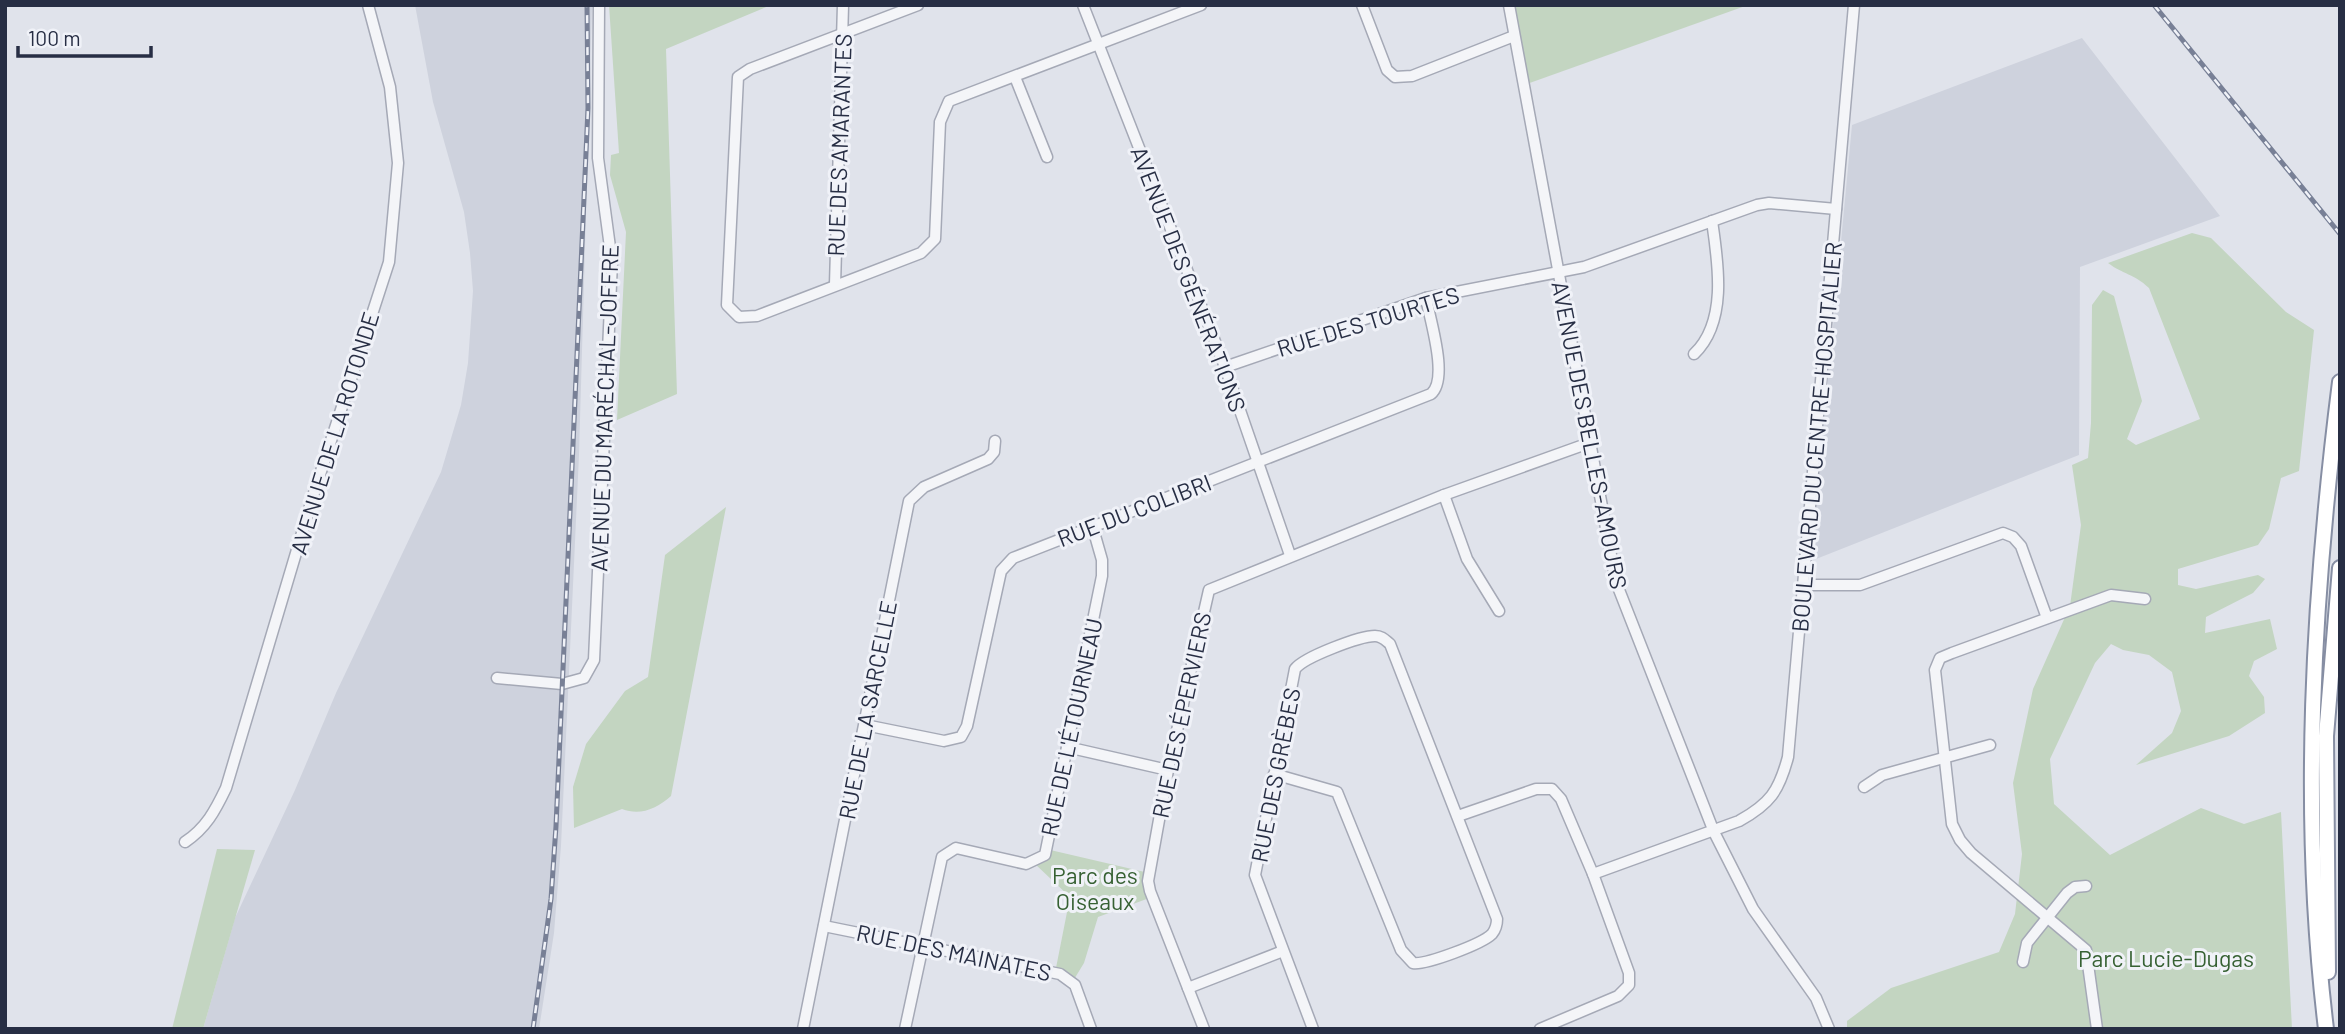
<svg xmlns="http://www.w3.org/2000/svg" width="2345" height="1034" font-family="Barlow,sans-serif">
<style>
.built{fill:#ced2dd}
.green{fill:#c3d5c1}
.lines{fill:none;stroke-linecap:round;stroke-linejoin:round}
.minor-casing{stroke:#a5a9b6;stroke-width:13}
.highway-casing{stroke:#868ea3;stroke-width:18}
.minor{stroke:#f4f5f8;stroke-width:10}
.highway{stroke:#fff;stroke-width:14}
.rail-casing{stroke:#788096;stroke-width:5}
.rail{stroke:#f0f2f8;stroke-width:2.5;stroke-dasharray:8;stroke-linecap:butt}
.labels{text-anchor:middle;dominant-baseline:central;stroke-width:6;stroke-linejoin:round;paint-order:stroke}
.street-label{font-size:23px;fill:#272e44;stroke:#f0f2f8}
.park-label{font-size:23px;fill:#366133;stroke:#f0f2f8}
</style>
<rect width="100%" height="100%" fill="#e0e3eb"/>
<g class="built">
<polygon points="415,5 592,5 579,455 561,846 554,933 539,1029 203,1029 235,918 295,790 336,693 441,472 461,405 468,363 473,291 470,253 464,212 433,102"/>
<polygon points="2082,38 2220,216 2080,267 2079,455 1811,561 1852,125"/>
</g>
<g class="green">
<polygon points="609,5 771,5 666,49 677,394 617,420 626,232 610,175 611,155 619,153"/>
<polygon points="1510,5 1748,5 1524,85"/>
<path d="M2192 233 2211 238 2286 312 2314 330 2299 471 2281 478 2269 529 2258 545 2178 569V585L2196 589 2258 575 2265 579 2253 593 2206 617 2205 633 2270 619 2277 649 2254 661 2249 676 2264 697 2265 713 2229 736 2136 765 2172 733 2181 711 2172 672 2149 655 2123 650 2111 644 2095 663 2050 759 2054 804 2110 855 2201 808 2244 824 2281 812 2292 1029H1847V1021L1891 988 1999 952 2015 914 2022 854 2013 783 2033 689 2070 606 2081 525 2072 465 2088 458 2091 423 2092 305 2103 290 2114 296 2142 401 2127 439 2136 445 2200 419 2149 288C2133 273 2124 275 2108 263Z"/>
<path d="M726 507 671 796C656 809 640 816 622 809L574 828 573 787 586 744 625 691 648 677 665 555Z"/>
<polygon points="217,849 255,850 203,1029 172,1029"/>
<polygon points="1046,849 1149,873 1152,897 1098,917 1084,963 1073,981 1055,973 1070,897 1034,863"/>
</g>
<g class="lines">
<g class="minor-casing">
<g id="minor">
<polyline points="918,5 750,69 738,77 727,305 739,317 757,316 921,253 935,239 940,122 949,101 1201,5"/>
<polyline points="1083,5 1225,367 1290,555"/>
<polyline points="1362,5 1387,70 1395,77 1412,76 1514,36"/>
<polyline points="1509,5 1616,582 1714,832 1753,909 1816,998 1829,1029"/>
<polyline points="1015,77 1047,157"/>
<polyline points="835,285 843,5"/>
<path d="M1694 354C1728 322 1718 262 1712 221"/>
<polyline points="1225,367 1426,298 1584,267 1757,205 1769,203 1836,209"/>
<polyline points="1444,495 1467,559 1499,611"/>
<polyline points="1803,585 1860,585 2003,533 2013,537 2021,546 2047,618"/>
<polyline points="497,678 562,684 584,678 594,660 612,262 598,158 599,5"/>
<path d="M865 725 944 741 961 737 967 726 1001 571 1013 558 1431 394C1449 379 1430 320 1426 298"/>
<polyline points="1067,747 1168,770"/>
<path d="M1274 774 1337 792 1401 950 1413 963C1426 965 1482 944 1492 934 1496 929 1497 925 1497 919L1390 644C1385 640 1382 636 1375 636 1360 636 1304 657 1295 669L1255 875 1313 1029"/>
<polyline points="1864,787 1882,775 1990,745"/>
<polyline points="1458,816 1536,789 1552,789 1561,799 1593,874 1629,973 1629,985 1618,996 1540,1029"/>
<path d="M185 842C206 828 215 811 226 788L313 496 389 262 398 163 390 87 368 5"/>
<path d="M1593 874 1739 821C1770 804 1779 791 1788 757L1854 5"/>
<polyline points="824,926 1060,974 1075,985 1091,1029"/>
<polyline points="2023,962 2027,943 2067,893 2075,887 2086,886"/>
<polyline points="1188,988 1283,951"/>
<polyline points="803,1029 909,501 924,487 988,459 994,452 995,441"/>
<polyline points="905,1029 942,857 956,848 1026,864 1045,855 1102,576 1102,560 1092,525"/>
<polyline points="1204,1029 1150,891 1148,881 1168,770 1209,590 1444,495 1589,443"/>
<polyline points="2097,1029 2086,950 1971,853 1960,840 1952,824 1935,670 1940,658 1952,653 2111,595 2145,599"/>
</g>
</g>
<g class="highway-casing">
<g id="highway">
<polyline points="2328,972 2326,736 2340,568"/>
<path d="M2326 1029C2300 815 2313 595 2340 382"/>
</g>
</g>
<use href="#minor" class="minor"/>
<use href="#highway" class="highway"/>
<g class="rail-casing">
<g id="rail">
<polyline points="2154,5 2340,234"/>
<polyline points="533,1029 551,899 556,826 588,108 587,5"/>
</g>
</g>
<use href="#rail" class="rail"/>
</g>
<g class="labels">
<g class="street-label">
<text transform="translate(839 145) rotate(-88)">RUE DES AMARANTES</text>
<text transform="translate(1189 279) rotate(69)">AVENUE DES GÉNÉRATIONS</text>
<text transform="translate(1368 321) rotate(-17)">RUE DES TOURTES</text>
<text transform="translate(604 408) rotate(-88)">AVENUE DU MARÉCHAL-JOFFRE</text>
<text transform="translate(334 433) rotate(-73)">AVENUE DE LA ROTONDE</text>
<text transform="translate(1590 435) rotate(79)">AVENUE DES BELLES-AMOURS</text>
<text transform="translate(1816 437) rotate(-85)">BOULEVARD DU CENTRE-HOSPITALIER</text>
<text transform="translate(1134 510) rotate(-21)">RUE DU COLIBRI</text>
<text transform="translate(867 710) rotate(-79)">RUE DE LA SARCELLE</text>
<text transform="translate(1181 715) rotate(-78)">RUE DES ÉPERVIERS</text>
<text transform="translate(1071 727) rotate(-78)">RUE DE L'ÉTOURNEAU</text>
<text transform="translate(1275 775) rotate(-79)">RUE DES GRÈBES</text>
<text transform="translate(954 952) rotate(12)">RUE DES MAINATES</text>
</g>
<g class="park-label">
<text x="1095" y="875">Parc des<tspan x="1095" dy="26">Oiseaux</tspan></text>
<text x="2166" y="958">Parc Lucie-Dugas</text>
</g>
</g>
<rect width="2345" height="1034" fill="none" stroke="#272e44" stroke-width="14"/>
<path d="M18 46v10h133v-10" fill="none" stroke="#272e44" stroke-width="3.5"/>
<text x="28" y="46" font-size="21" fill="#272e44" stroke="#f0f2f8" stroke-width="5" paint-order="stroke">100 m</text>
</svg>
